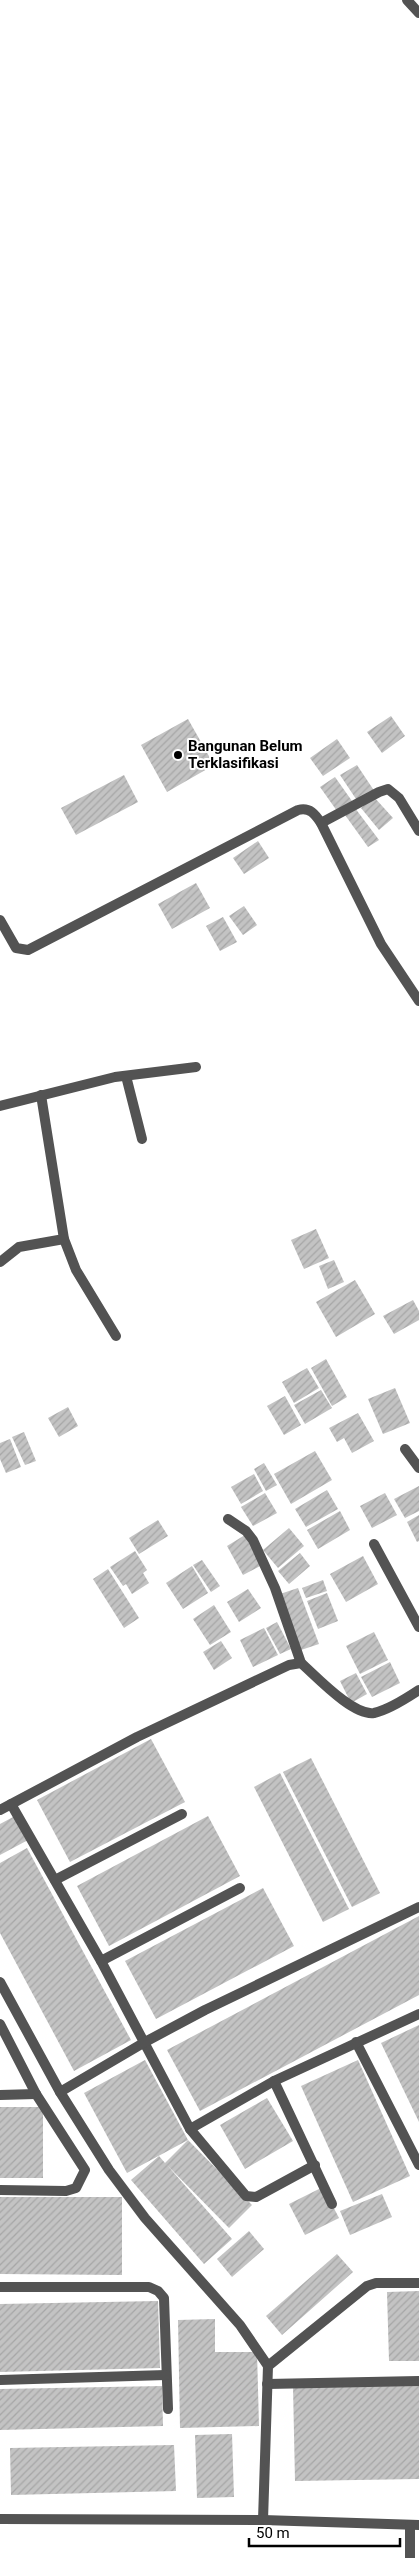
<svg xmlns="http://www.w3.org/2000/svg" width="419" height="2558" font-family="Roboto,sans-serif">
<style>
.building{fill:url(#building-hatch)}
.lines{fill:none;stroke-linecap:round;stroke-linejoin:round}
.minor{stroke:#535353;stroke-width:10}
.poi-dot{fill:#000;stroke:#fff;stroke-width:2}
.labels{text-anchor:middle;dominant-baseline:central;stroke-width:4;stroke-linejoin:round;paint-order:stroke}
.poi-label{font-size:15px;font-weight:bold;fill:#000;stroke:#fff;text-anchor:start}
</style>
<defs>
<pattern id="building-hatch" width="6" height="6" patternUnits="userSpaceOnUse" patternTransform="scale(1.25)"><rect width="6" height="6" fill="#c3c3c3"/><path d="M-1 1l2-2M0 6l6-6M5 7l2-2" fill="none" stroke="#a6a6a6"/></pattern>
</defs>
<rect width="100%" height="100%" fill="#fff"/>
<g class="building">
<polygon points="391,716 405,736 382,753 367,732"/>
<polygon points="188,719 214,765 167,792 141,745"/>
<polygon points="337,739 350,758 323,776 310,758"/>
<polygon points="357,765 375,792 358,802 340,775"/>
<polygon points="124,775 138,802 76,835 61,808"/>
<polygon points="335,777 352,801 337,811 320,787"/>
<polygon points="374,797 393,818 379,830 361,808"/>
<polygon points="355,808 379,840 368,847 345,815"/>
<polygon points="258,841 269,858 244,874 233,858"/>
<polygon points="196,883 210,908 172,929 158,904"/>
<polygon points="244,906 257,925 243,935 229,916"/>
<polygon points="223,917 237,942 220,951 206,926"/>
<polygon points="316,1229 329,1258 304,1269 291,1240"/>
<polygon points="334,1260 344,1282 328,1289 319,1266"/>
<polygon points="355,1280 375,1314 336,1337 316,1302"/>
<polygon points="413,1300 419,1311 419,1320 394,1334 383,1316"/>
<polygon points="326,1359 347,1397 332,1406 311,1368"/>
<polygon points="307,1368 319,1388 294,1403 282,1382"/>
<polygon points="395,1388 410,1423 383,1434 368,1399"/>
<polygon points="321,1390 332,1408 305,1424 294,1405"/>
<polygon points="285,1396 301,1425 284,1435 267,1406"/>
<polygon points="68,1407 78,1426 59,1437 48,1418"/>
<polygon points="358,1413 374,1441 352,1453 344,1438 337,1442 329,1428"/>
<polygon points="24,1432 36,1461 25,1465 12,1437"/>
<polygon points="10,1439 21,1467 6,1473 0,1459 0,1443"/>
<polygon points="315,1451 332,1480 291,1504 274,1474"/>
<polygon points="264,1463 277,1485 266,1491 254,1469"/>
<polygon points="254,1474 263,1491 241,1504 231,1487"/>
<polygon points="419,1486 419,1511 405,1518 394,1499"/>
<polygon points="327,1490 338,1509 306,1527 295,1509"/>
<polygon points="265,1493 277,1513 253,1526 241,1507"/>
<polygon points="385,1493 397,1515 372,1528 360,1506"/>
<polygon points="340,1511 350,1530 318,1549 307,1530"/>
<polygon points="419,1515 419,1541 417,1542 407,1522"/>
<polygon points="158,1520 168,1536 139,1554 129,1538"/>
<polygon points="289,1528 304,1546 278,1568 263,1550"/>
<polygon points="245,1535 262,1565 243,1575 227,1546"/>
<polygon points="135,1551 147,1570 143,1573 149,1583 132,1594 126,1584 123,1586 110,1567"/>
<polygon points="300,1553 310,1566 289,1584 278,1571"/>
<polygon points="363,1556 378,1584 346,1602 330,1574"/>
<polygon points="202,1560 220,1586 211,1592 193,1565"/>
<polygon points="192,1566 208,1593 183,1609 166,1583"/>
<polygon points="108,1569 139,1618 124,1628 93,1579"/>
<polygon points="323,1580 327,1591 306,1598 302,1588"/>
<polygon points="298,1588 319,1644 301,1650 280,1594"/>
<polygon points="248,1589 261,1608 239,1622 227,1602"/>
<polygon points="327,1593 338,1621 318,1629 307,1601"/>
<polygon points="214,1605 231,1632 210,1645 193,1619"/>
<polygon points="277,1622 291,1649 280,1654 266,1628"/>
<polygon points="264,1628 278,1655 253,1667 240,1640"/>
<polygon points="374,1632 388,1660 360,1674 346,1646"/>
<polygon points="221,1641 232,1658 214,1670 203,1652"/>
<polygon points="390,1662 400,1683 372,1697 361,1677"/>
<polygon points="356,1673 367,1694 351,1703 340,1681"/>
<polygon points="151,1739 185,1802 70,1862 37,1800"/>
<polygon points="311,1758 380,1893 352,1907 283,1772"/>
<polygon points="280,1773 349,1909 323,1922 254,1787"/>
<polygon points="15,1816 28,1840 0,1855 0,1824"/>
<polygon points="208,1816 240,1876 109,1946 77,1886"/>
<polygon points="27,1848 131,2040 74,2071 0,1933 0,1863"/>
<polygon points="263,1888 294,1946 156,2019 125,1961"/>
<polygon points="419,1916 419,1995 200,2111 167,2050"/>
<polygon points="419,2025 419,2122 381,2043"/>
<polygon points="145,2060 188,2140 127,2173 84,2093"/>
<polygon points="358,2060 410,2176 353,2202 301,2086"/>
<polygon points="267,2098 293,2141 245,2169 220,2125"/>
<rect x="0" y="2107" width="43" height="71"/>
<polygon points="188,2140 252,2205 229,2228 167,2165 232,2239 204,2264 131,2180 159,2156 165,2163"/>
<polygon points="323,2187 339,2218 305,2235 289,2204"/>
<polygon points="382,2194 392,2217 350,2235 340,2211"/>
<polygon points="0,2197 122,2197 122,2275 0,2274"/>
<polygon points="249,2231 264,2249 232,2277 217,2259"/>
<polygon points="337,2254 353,2272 282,2335 266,2316"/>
<polygon points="419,2291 419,2361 389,2361 387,2292"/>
<polygon points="158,2301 160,2368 0,2372 0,2304"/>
<polygon points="215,2319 215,2352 257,2352 259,2426 180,2428 178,2320"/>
<polygon points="419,2383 419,2479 295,2481 293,2386"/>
<polygon points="162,2386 163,2426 0,2430 0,2389"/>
<polygon points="232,2434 234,2497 197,2498 195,2435"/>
<polygon points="174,2445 176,2491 11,2495 10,2448"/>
</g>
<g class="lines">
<g class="minor">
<polyline points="407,0 419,13"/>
<polyline points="321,823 379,792 388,789 399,798 419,831"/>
<path d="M0 920 16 948 28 950 298 810C310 807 315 814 321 823L381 944 419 1001"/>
<polyline points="126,1076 142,1139"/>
<polyline points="41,1095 64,1239 76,1270 116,1336"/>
<polyline points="0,1106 115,1077 196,1067"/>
<polyline points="0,1262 19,1247 64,1239"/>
<polyline points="405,1449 419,1468"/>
<polyline points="228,1519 246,1531 253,1540 275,1588 301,1663"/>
<polyline points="374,1544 419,1627"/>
<polyline points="11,1804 101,1961 190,2129 246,2196 256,2197 315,2165"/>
<path d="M0 1810 137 1737 289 1665 301 1663C317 1677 353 1716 374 1713 388 1710 407 1698 419 1690"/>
<polyline points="55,1880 182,1814"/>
<polyline points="101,1961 240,1888"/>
<polyline points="0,1982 60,2092 109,2170 145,2218 240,2325 268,2366"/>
<polyline points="0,2024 36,2094 85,2170 76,2188 66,2191 0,2190"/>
<polyline points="356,2042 419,2165"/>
<polyline points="274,2081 332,2204"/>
<polyline points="60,2092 145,2042 205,2010 419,1907"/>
<polyline points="0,2095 36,2094"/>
<polyline points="190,2129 274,2081 419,2014"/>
<polyline points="0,2287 149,2287 158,2291 164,2298 168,2409"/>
<polyline points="0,2380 166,2375"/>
<polyline points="267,2384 419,2381"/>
<polyline points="0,2519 263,2520 419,2525"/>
<polyline points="263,2520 268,2366 367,2286 376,2283 419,2283"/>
<polyline points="410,2525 410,2558"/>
</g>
</g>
<circle class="poi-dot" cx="178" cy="755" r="5"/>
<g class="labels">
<g class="poi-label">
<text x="188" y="746">Bangunan Belum<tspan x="188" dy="17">Terklasifikasi</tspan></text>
</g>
</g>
<path d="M249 2538v8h151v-8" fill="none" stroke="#000000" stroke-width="2.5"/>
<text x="256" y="2538" font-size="15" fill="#000000" stroke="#ffffff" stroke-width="4" paint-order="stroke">50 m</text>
</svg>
